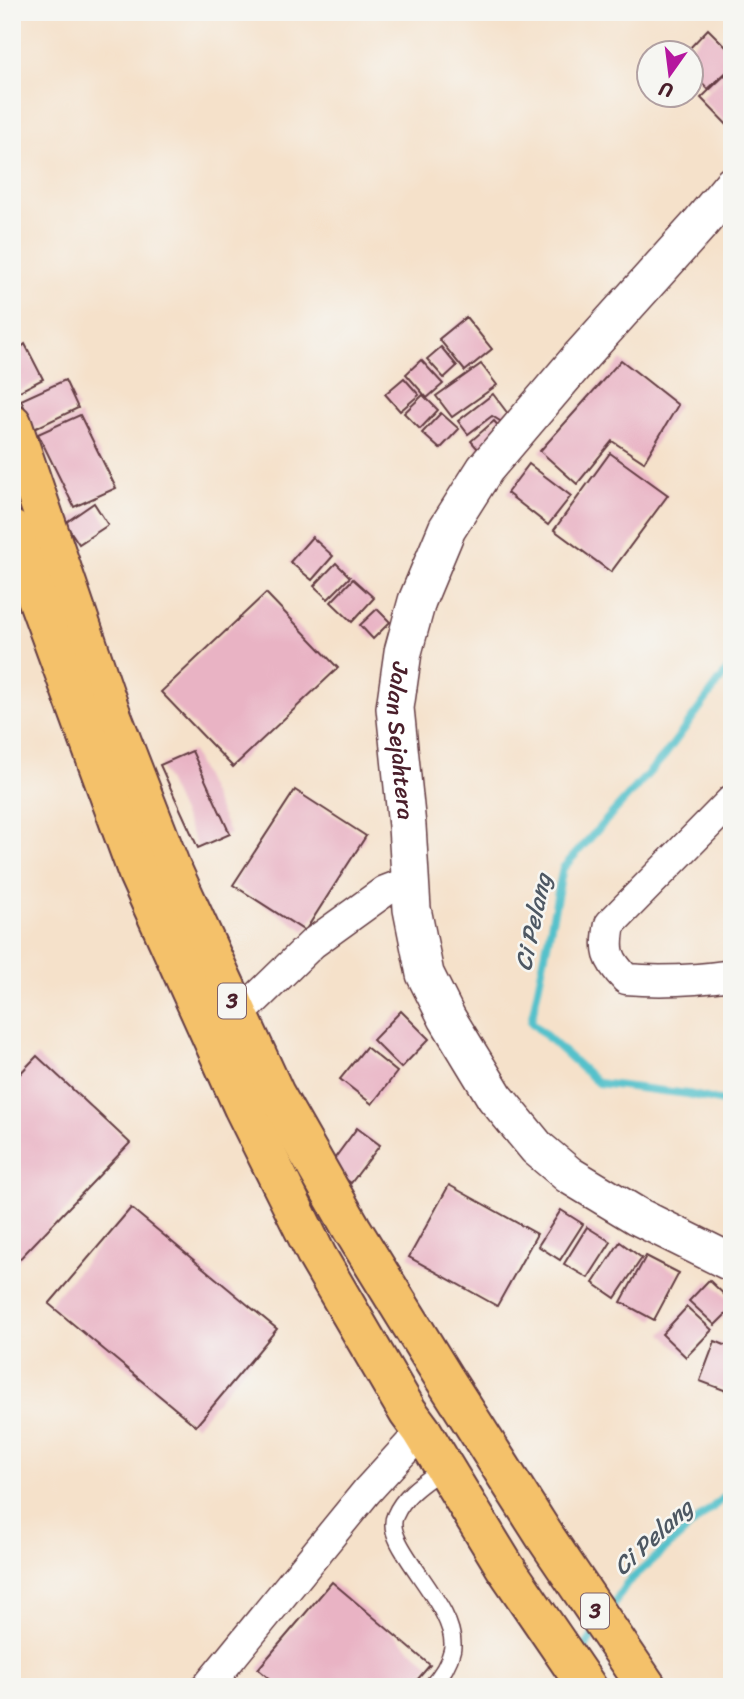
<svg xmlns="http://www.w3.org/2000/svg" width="744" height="1699" font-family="Sriracha,sans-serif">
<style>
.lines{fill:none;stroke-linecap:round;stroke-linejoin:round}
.stream{stroke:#54c1cb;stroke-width:8}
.building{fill:#e9b3c4}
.service-casing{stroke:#643c43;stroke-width:19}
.minor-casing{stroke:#643c43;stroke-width:33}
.tertiary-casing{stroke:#643c43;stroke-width:40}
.primary-casing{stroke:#643c43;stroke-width:42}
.service{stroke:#fff;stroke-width:16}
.minor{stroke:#fff;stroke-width:30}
.tertiary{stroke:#fff;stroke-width:37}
.primary{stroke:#f4c16a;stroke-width:38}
.labels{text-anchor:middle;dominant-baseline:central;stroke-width:5;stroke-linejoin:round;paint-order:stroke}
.shield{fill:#f6f6f2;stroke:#7e6067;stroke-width:2}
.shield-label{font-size:21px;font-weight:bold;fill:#4a1f2b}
.street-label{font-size:23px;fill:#4a1f2b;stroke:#f6f6f2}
.water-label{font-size:24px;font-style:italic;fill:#4e5863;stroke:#f6f6f2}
</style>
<rect width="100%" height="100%" fill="#f6f6f2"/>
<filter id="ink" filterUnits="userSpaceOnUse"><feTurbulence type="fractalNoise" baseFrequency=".0143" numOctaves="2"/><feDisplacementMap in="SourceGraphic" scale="14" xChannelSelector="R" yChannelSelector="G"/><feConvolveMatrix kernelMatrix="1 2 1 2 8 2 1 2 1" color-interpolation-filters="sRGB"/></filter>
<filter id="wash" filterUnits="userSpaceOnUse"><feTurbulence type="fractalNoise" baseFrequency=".00686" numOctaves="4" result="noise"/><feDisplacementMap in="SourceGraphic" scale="28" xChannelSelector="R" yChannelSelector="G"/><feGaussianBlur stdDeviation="1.57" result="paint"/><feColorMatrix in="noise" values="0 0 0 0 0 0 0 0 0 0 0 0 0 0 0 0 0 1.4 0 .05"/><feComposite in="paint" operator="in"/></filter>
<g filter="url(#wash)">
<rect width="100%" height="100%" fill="#f5e1ca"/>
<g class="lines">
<g class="stream">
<polyline points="732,664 665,755 563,868 531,1022 598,1083 688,1094 732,1104"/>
<polyline points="609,1611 627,1583 732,1490"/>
<polyline points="578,1658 596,1631"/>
</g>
</g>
<g id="blocks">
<g class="building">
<polygon points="708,29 732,53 732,67 708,89 692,72 692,52 686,52"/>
<polygon points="732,68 732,130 701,98"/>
<polygon points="466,317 492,349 465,371 439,339"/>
<polygon points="25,344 43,379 16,393 12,386 12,355"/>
<polygon points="441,347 457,366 444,378 427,359"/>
<polygon points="421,360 443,384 427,398 406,374"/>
<polygon points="621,360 678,405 644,462 612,441 577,484 540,451"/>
<polygon points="481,364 497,385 452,417 436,396"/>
<polygon points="404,378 419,395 400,411 385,394"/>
<polygon points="65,380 78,408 34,429 21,400"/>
<polygon points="493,394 512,419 508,426 492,416 468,434 458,421"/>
<polygon points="423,395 438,410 420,429 404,413"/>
<polygon points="441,413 459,429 440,449 422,433"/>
<polygon points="80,415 116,488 74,507 38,434"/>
<polygon points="494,421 506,435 483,455 471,441"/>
<polygon points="610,453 668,495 611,572 554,530"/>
<polygon points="529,464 571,496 548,525 507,493"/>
<polygon points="94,503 108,525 79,544 65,523"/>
<polygon points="312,537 333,556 312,580 290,562"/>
<polygon points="336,563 350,577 328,599 314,586"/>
<polygon points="353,579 374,598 352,622 331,602"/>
<polygon points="266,593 338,668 233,767 161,692"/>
<polygon points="377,609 390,622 373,639 360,625"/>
<polygon points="192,751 230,834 198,848 160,765"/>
<polygon points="295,790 366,836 305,931 233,885"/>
<polygon points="401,1011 429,1039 401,1068 373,1040"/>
<polygon points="366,1047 397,1072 372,1104 340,1079"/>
<polygon points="37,1056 130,1143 12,1267 12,1082"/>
<polygon points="357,1128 380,1145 351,1183 329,1166"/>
<polygon points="449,1185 537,1234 497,1306 409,1257"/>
<polygon points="131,1208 277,1329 196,1426 49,1304"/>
<polygon points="561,1210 583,1224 560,1260 538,1246"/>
<polygon points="587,1227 611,1242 588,1278 564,1264"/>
<polygon points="620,1242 642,1258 615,1298 593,1283"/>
<polygon points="646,1256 679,1273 654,1320 621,1302"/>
<polygon points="709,1280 732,1302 732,1308 715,1325 689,1301"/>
<polygon points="687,1307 712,1330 686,1357 662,1334"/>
<polygon points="715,1341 732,1348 732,1393 700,1381"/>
<polygon points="332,1582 430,1665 411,1687 279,1687 258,1669"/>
</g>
</g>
</g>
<g filter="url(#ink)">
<use href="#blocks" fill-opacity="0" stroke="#643c43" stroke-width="2"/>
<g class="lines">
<g class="service-casing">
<path id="service" d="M431 1687C441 1676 449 1664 452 1650 460 1607 381 1545 395 1516 404 1494 426 1481 444 1468"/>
</g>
<g class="minor-casing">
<g id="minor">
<path d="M732 800 610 924C605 951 607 959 626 979 662 982 697 980 732 975"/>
<polyline points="239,1015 313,943 385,891 411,881"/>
<polyline points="207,1687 367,1491 422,1431"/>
</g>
</g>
<g class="tertiary-casing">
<g id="tertiary">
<path id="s1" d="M732 185 698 226 582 355 485 469 447 529 417 601 403 652 395 708 407 826 412 909 425 974 447 1018 495 1097 537 1148 569 1175 637 1216 732 1263"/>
</g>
</g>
<g class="primary-casing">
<g id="primary">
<polyline points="12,423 112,716 170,865 275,1094 352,1229 444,1378 544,1535 647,1687"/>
<polyline points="12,530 138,874 243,1107 317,1256 408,1412 422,1431 505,1567 587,1687"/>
</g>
</g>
<use href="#service" class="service"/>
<use href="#minor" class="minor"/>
<use href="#tertiary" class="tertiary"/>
<use href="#primary" class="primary"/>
</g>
</g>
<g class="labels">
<g class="shield">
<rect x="218" y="983.5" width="28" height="35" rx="5"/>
<rect x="581" y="1593.5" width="28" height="35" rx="5"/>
</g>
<g class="shield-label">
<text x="232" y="1001">3</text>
<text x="595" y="1611">3</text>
</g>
<g class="street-label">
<text stroke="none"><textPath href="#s1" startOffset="668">Jalan Sejahtera</textPath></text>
</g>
<g class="water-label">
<text transform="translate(533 922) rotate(-78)">Ci Pelang</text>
<text transform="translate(653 1537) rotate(-43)">Ci Pelang</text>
</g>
</g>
<rect width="744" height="1699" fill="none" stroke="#f6f6f2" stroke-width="42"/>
<g transform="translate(670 74) rotate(194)"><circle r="33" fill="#f6f6f2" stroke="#b1a0a2" stroke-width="2"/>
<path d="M0-5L12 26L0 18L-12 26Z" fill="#b5179e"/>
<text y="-10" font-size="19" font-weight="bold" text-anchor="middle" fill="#4a1f2b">U</text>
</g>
</svg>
